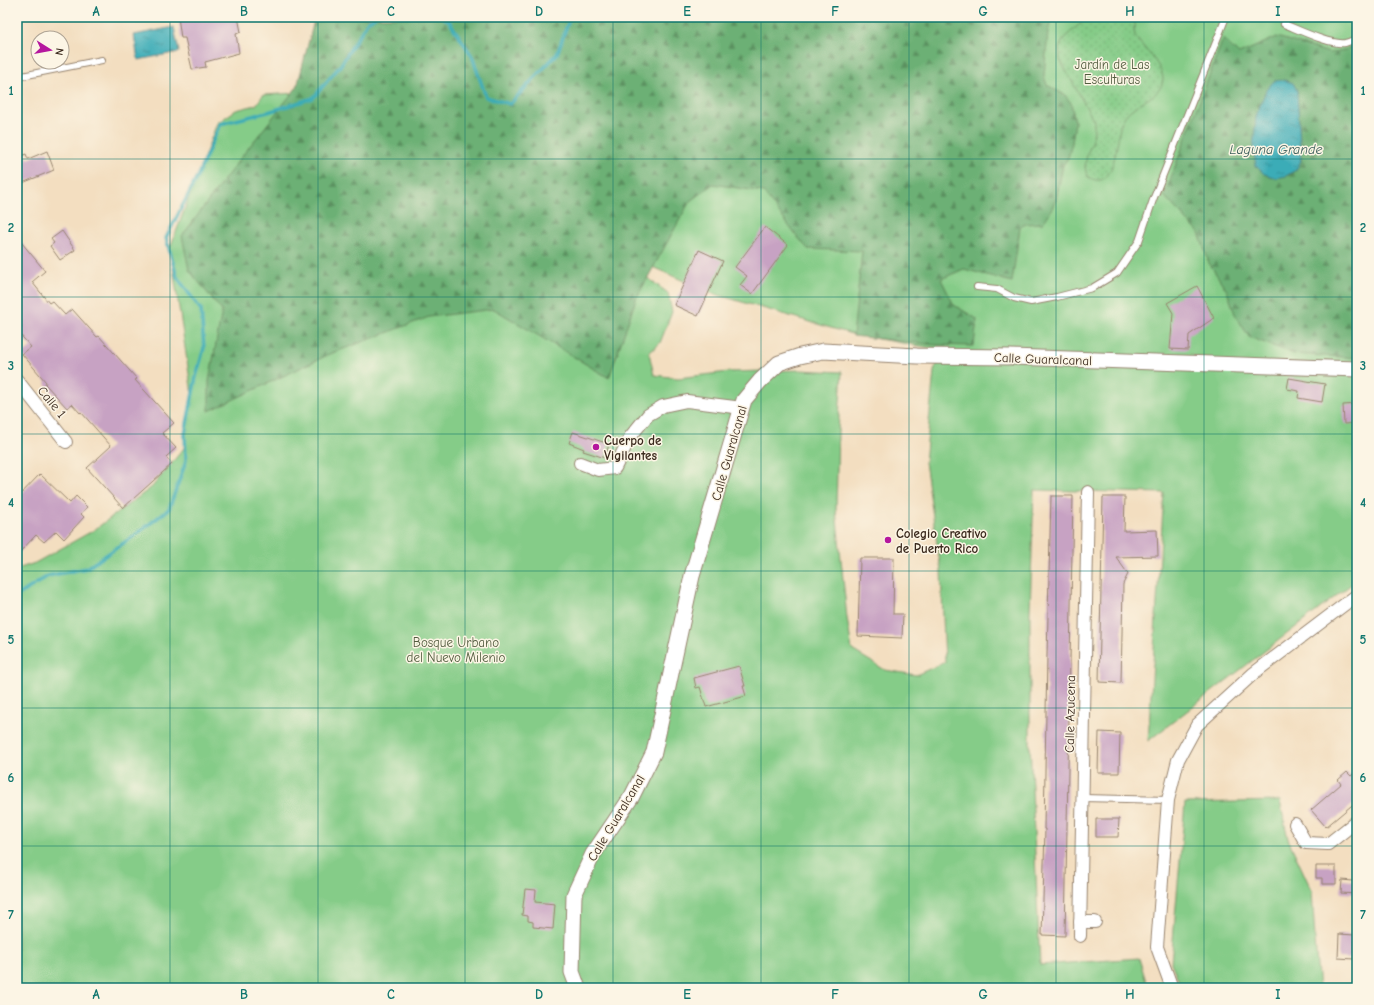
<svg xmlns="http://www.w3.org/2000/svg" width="1374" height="1005" font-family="'Comic Neue',sans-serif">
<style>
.green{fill:#85cc88;stroke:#607b53}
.forest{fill:url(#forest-firs);stroke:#546d49;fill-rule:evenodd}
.garden{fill:url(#garden-dots);stroke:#607b53}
.water{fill:url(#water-ripples);stroke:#3b6b6a}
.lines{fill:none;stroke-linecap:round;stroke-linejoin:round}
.stream{stroke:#3bacb7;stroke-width:3.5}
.building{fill:#c7a2c3}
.service-casing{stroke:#97846f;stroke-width:8}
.minor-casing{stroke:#97846f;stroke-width:14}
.tertiary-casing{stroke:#97846f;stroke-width:17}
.service{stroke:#fff;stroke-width:6}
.minor{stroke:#fff;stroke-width:12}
.tertiary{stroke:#fff;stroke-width:15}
.grid{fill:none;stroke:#0f766e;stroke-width:1;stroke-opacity:0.55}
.poi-dot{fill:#b5179e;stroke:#fcf5e5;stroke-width:1.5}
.labels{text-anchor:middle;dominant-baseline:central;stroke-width:3;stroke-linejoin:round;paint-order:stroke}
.park-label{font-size:13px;fill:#515b3e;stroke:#fcf5e5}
.street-label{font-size:13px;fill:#3b2a1e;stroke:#fcf5e5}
.poi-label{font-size:13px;font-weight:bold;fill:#3b2a1e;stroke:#fcf5e5;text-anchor:start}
.water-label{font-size:14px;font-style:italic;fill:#3b5e5b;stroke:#fcf5e5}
.neatline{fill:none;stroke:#0f766e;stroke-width:1.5}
.grid-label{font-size:13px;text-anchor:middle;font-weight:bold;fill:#0f766e}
</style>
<defs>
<pattern id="forest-firs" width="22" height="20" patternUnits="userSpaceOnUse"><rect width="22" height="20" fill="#6cb074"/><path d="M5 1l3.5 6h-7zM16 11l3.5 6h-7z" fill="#5a8f5f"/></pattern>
<pattern id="garden-dots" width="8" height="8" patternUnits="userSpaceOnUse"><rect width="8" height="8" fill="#85cc88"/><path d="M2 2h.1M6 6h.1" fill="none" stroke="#74af75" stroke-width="1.8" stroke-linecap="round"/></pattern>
<pattern id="water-ripples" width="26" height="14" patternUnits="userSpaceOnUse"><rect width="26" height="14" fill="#3bacb7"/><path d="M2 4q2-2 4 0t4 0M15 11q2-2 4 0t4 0" fill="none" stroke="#338c94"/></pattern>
</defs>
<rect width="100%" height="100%" fill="#fcf5e5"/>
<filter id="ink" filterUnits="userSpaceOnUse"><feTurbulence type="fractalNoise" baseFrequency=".025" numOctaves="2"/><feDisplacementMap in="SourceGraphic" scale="8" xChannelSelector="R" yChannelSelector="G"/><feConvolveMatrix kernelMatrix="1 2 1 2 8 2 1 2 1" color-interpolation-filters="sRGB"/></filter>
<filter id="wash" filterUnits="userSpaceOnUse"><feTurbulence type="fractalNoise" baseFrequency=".012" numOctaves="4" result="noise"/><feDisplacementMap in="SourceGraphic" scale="16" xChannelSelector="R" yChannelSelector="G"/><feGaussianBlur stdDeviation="0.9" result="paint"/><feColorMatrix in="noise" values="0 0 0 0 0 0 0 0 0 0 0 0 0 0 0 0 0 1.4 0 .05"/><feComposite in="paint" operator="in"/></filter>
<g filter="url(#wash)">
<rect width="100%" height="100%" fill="#f3dec0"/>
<g class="green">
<polygon points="452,17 1357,17 1357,580 1148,741 1164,493 1034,490 1030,612 1030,744 1040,965 1139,958 1148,988 17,988 17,569 35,563 94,530 152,487 184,448 192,394 170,248 217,123 236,110 256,105 263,95 314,92 638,271 668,293 672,312 660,343 649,353 654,375 678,378 728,372 800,370 842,372 838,432 836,510 847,618 852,650 885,670 916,675 945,662 941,571 925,462 934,371 943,350 855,335 711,293 544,219"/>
<polygon points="1280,801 1288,839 1312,891 1316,954 1319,988 1182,988 1171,963 1185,803"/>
</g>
<g class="forest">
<polygon points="315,17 1052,17 1048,32 1044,76 1047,85 1065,95 1071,103 1075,122 1072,143 1068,158 1063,165 1056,200 1049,214 1043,223 1026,224 1020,227 1012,282 964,269 941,279 954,305 977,319 974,346 936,345 853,336 862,251 808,249 795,234 763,192 713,184 690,201 636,299 609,378 494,309 429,317 330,354 209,411 209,381 222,311 189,270 182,236 242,156 297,87"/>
<path d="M1277 37 1330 53 1357 47V358L1294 354 1249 337 1235 314 1227 291 1209 263 1199 233 1164 196 1223 39 1239 54ZM1266 90H1297L1301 161C1292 178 1282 179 1264 174L1263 100Z"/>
</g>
<path class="garden" d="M1088 17H1136C1135 22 1133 30 1135 35 1137 41 1143 45 1146 50 1152 56 1163 70 1163 79 1161 102 1129 100 1121 124 1116 140 1116 196 1087 176L1085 167 1087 154 1092 143 1094 131V121L1060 60 1059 48 1064 38Z"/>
<g class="water">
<polygon points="174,27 179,52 138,60 134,35"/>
<polygon points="1284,80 1293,83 1297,90 1301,161 1296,170 1286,176 1276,178 1264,174 1256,166 1253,148 1256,116 1266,90 1274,81"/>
</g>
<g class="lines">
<g class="stream">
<polyline points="443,17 449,21 472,56 486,97 510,104 557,54 570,17"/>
<polyline points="17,596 48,576 87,568 134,536 169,509 186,461 185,434 196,377 204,348 201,310 177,277 166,238 198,175 220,124 268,112 313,98 340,66 368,21 375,17"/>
</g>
</g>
<g id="blocks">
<g class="building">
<polygon points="178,17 238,17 241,32 236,34 239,53 205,62 206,67 192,69 185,38 181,38"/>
<polygon points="47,151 54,170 20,184 17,177 17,158 26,154 28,159"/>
<polygon points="765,227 788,245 752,294 740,285 747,276 735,267"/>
<polygon points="62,231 75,250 60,260 50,246 54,243 51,239"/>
<polygon points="17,237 45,271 32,282 49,303 52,301 65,315 72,309 97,337 99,336 137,379 135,380 174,423 162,433 176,448 166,457 172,464 123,508 87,468 111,446 81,412 80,413 72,404 67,408 45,384 46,382 22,354 31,347 17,331 22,327 17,322"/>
<polygon points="699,250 723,261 698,316 674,305"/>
<polygon points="1197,286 1214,318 1189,335 1188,350 1170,349 1173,313 1167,303"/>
<polygon points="1289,378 1325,384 1322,402 1298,398 1299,391 1287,389"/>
<polygon points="1357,404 1357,423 1344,424 1343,405"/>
<polygon points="573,432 609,444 605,458 583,451 584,449 569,443"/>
<polygon points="40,474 70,503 76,496 87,507 81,514 84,517 64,539 56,531 44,542 36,535 17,555 17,498"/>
<polygon points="1051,496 1073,496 1065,936 1042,935 1045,829 1044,829 1047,656"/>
<polygon points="1103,497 1125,497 1124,531 1157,530 1158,556 1116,557 1128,574 1123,584 1121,683 1099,682"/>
<polygon points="860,558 894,558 893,614 903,614 902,638 858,636"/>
<polygon points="739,666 745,686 743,686 746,696 706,707 700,687 696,688 694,678"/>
<polygon points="1099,732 1120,733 1119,773 1098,773"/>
<polygon points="1357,771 1357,801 1326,827 1311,810 1341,784 1338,780 1347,772 1351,776"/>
<polygon points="1096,819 1119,819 1118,837 1096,837"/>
<polygon points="1316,866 1336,866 1336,884 1322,884 1322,878 1316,878"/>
<polygon points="1342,880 1353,881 1353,882 1357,882 1357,894 1341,893"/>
<polygon points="525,889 536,890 535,902 555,904 553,929 533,927 533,922 528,921 528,916 522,915"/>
<polygon points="1339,934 1355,935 1354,959 1338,958"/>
</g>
</g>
</g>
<g filter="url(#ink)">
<use href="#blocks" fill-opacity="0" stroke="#97846f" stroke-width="1"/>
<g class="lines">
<g class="service-casing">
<g id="service">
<path d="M1288 17 1284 24C1299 30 1330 45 1345 43 1349 42 1353 40 1357 39"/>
<polyline points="17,77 102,60"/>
<polyline points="977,287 997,289 1014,298 1031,302 1057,297 1092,288 1117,273 1139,241 1153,200 1226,17"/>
<polyline points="1083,798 1168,800"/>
</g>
</g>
<g class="minor-casing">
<g id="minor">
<polyline points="17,380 66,442"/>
<polyline points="580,463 598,470 615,468 630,437 648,415 663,406 687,401 742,408"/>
<polyline points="1295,824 1306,843 1328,844 1357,821"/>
<polyline points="1080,922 1095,922"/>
<polyline points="1080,936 1088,492"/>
<polyline points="1172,988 1157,947 1168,800 1178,760 1197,725 1254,673 1357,595"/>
</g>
</g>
<g class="tertiary-casing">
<polyline id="tertiary" points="578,988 572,972 574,895 593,854 632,796 654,752 692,576 744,400 760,381 779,363 800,356 823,351 917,356 1011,357 1357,369"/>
</g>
<use href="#service" class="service"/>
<use href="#minor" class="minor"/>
<use href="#tertiary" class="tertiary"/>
</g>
</g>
<path class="grid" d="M170 17V988M318 17V988M465 17V988M613 17V988M761 17V988M909 17V988M1056 17V988M1204 17V988M17 159H1357M17 297H1357M17 434H1357M17 571H1357M17 708H1357M17 846H1357"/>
<g class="poi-dot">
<circle cx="596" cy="447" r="4"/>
<circle cx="888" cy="540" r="4"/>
</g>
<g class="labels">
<g class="park-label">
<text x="1112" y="64">Jardín de Las<tspan x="1112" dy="15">Esculturas</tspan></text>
<text x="456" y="642">Bosque Urbano<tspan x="456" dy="15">del Nuevo Milenio</tspan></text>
</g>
<g class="street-label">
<text transform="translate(1043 359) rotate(2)">Calle Guaralcanal</text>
<text transform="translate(52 402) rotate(51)">Calle 1</text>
<text transform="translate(729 453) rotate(-74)">Calle Guaralcanal</text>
<text transform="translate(1070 714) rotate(-89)">Calle Azucena</text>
<text transform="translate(616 818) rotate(-59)">Calle Guaralcanal</text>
</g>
<g class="poi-label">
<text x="604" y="440">Cuerpo de<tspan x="604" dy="15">Vigilantes</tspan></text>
<text x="896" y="533">Colegio Creativo<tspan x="896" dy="15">de Puerto Rico</tspan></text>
</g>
<g class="water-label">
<text x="1276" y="149">Laguna Grande</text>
</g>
</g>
<rect width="1374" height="1005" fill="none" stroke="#fcf5e5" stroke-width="44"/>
<g transform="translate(50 50) rotate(101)"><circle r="19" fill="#fcf5e5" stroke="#afa495"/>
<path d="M0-3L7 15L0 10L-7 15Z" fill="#b5179e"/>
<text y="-6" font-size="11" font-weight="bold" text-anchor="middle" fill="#3b2a1e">N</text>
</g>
<rect x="22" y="22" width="1330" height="961" class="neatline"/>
<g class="grid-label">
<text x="96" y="16">A</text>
<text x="244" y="16">B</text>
<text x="391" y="16">C</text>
<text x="539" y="16">D</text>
<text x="687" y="16">E</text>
<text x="835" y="16">F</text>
<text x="983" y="16">G</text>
<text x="1130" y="16">H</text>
<text x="1278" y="16">I</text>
<text x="11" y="95">1</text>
<text x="1363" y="95">1</text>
<text x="11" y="232">2</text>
<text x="1363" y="232">2</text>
<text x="11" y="370">3</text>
<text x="1363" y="370">3</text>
<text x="11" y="507">4</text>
<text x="1363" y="507">4</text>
<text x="11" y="644">5</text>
<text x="1363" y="644">5</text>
<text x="11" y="782">6</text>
<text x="1363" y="782">6</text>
<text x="11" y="919">7</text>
<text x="1363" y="919">7</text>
<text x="96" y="999">A</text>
<text x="244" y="999">B</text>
<text x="391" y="999">C</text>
<text x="539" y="999">D</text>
<text x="687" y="999">E</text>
<text x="835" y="999">F</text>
<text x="983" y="999">G</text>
<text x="1130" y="999">H</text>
<text x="1278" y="999">I</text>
</g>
</svg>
